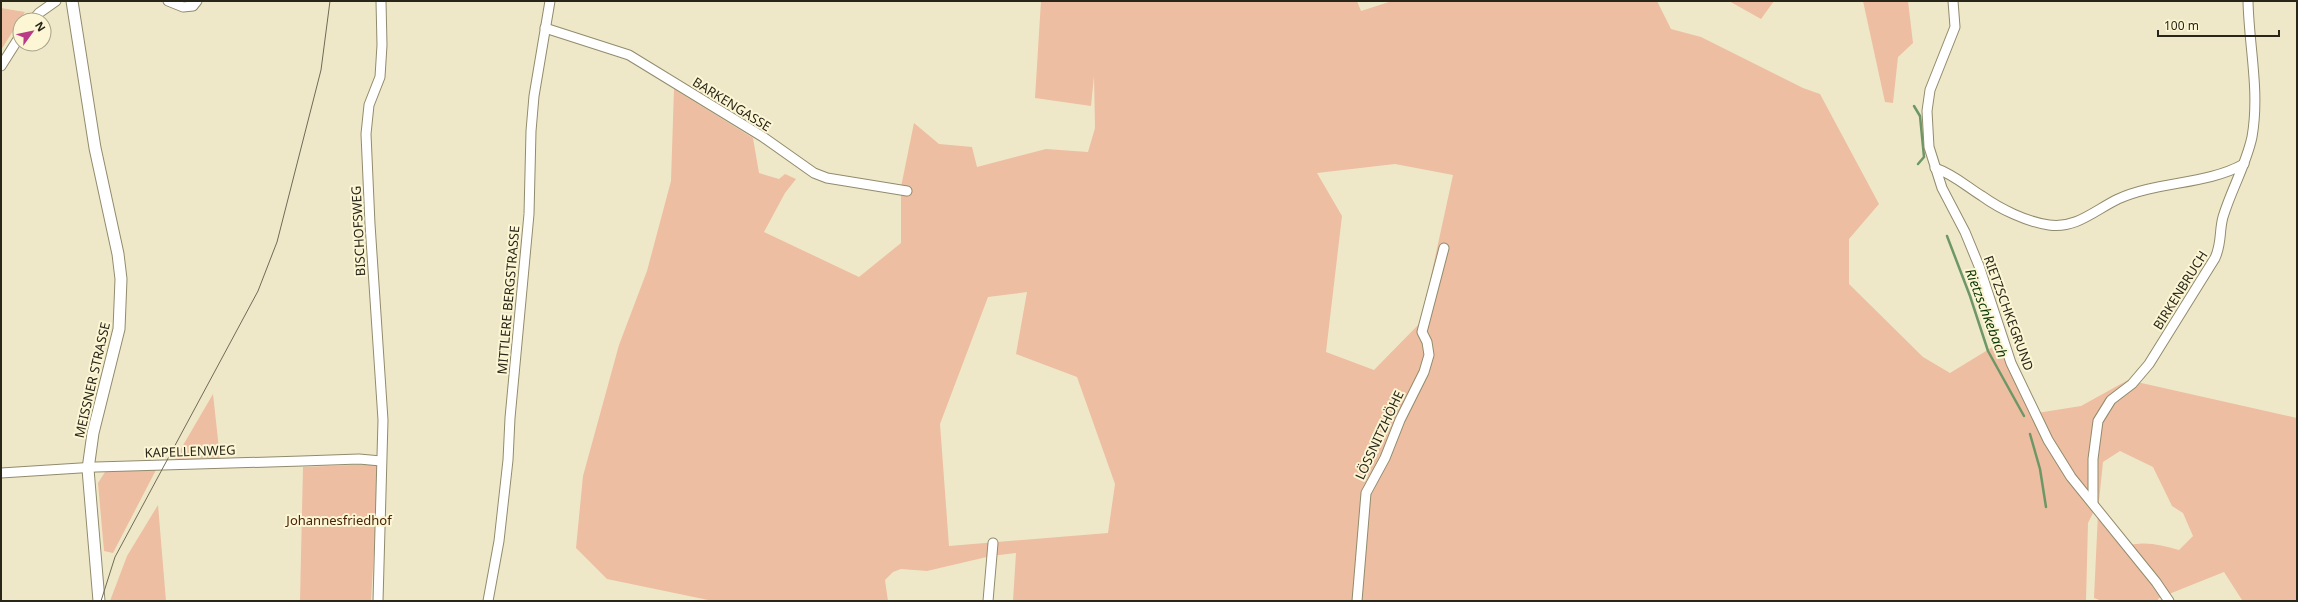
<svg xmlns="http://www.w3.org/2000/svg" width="2298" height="602" font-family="'Noto Sans',sans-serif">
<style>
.green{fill:#edbea1;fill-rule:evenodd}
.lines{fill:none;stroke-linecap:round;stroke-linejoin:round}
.stream{stroke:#6e9767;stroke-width:2.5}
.minor-casing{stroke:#918b6d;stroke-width:11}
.major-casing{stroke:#918b6d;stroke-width:13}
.minor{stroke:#fff;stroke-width:9}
.major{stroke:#fff;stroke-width:11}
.tram{stroke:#6e6a56;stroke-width:1}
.labels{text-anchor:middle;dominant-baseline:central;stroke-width:4;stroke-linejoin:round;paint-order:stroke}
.street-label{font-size:13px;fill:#282619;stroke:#fcf6d5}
.park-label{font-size:13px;fill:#492408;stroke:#fcf6d5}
.water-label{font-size:14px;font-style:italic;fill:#0c3806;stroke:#fcf6d5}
</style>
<rect width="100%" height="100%" fill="#efe8c8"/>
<g class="green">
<path d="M1041 1H1357L1361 11 1392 1H1657L1671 29 1701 37 1803 88 1820 94 1879 204 1849 239V284L1923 357 1950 373 2004 340 2037 413 2081 406 2128 380 2297 418V601H2241L2242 600 2224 572 2159 598 2157 601H2102L2094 598 2098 513 2124 547C2143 540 2160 545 2179 550L2193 536 2183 513 2172 506 2153 467 2120 451 2103 462 2099 501 2088 523 2086 601H1013L1016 553 991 556 927 571 901 569 893 572 885 580 888 601H713L607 579 576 548 583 476 619 345 647 271 671 181 674 89 753 138 759 173 779 179 785 174 796 179 785 193 764 232 859 277 901 243V187L914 123 939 144 972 147 977 167 1046 149 1088 152 1095 128 1094 76 1091 106 1035 98ZM1395 164 1453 175 1421 322 1374 370 1326 352 1342 216 1317 173ZM1027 292 1016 354 1077 377 1115 484 1108 533 949 546 940 424 988 297Z"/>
<polygon points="1729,1 1774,1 1761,19"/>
<polygon points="1863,1 1908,1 1913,43 1898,57 1893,103 1885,102"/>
<polygon points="1,8 25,12 1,50"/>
<polygon points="213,394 220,458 175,459"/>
<polygon points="375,464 379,467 371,601 300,601 303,467"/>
<polygon points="157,468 113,553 104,551 98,483 105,472"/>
<polygon points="158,505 166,601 110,601 127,556"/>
</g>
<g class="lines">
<g class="stream">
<polyline points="1914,106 1920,116 1924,157 1918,164"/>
<polyline points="1947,236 1970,296 1988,351 2024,416"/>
<polyline points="2030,434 2040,469 2046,507"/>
</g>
<g class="minor-casing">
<g id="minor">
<polyline points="168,1 183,7 193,6 197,1"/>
<polyline points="1953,1 1955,27 1930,90 1927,111 1929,147 1942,188 1965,232 1979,266 2011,363 2048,440 2071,477 2156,582 2169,601"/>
<polyline points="33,20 39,13 56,1"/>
<polyline points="545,28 629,55 763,137 814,173 827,178 907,191"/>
<polyline points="1,66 20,36"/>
<path d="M1935 168C1953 174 1966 186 1982 196 2000 209 2027 222 2049 225 2076 229 2095 210 2118 199 2158 181 2206 185 2244 164"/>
<polyline points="1,473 96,467 302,461 359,459 381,461"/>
<path d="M2093 502V459L2098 421 2111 400 2132 384 2149 364 2215 258C2222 243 2219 231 2223 217 2231 190 2246 165 2252 137 2260 91 2249 47 2248 1"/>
<polyline points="378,601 383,420 370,224 366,134 369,105 380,77 382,45 381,1"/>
<polyline points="488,601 499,541 508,460 510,418 529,214 531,131 534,96 550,1"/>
<polyline points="988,601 993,543"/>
<polyline points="1357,601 1366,493 1385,458 1400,420 1424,372 1429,355 1427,342 1422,332 1444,248"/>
</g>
</g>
<g class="major-casing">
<polyline id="major" points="72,1 95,148 118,254 121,279 119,329 93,433 88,469 99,601"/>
</g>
<use href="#minor" class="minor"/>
<use href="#major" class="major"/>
<polyline class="tram" points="101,601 115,557 258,291 277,242 321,70 330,1"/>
</g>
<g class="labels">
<g class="street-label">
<text transform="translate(732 104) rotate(32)">BARKENGASSE</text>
<text transform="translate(358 231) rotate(-93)">BISCHOFSWEG</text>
<text transform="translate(2180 290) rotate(-58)">BIRKENBRUCH</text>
<text transform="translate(508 300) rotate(-85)">MITTLERE BERGSTRASSE</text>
<text transform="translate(2009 313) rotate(70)">RIETZSCHKEGRUND</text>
<text transform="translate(92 380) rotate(-77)">MEISSNER STRASSE</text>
<text transform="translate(1379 435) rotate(-65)">LÖSSNITZHÖHE</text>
<text transform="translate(190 451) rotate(-2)">KAPELLENWEG</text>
</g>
<g class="park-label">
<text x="339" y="520">Johannesfriedhof</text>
</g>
<g class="water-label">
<text transform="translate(1987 313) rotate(69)">Rietzschkebach</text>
</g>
</g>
<rect width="2298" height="602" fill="none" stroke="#282619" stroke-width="4"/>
<g transform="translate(32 32) rotate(57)"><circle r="19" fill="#fcf6d5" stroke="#a7a38a"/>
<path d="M0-3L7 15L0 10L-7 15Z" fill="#b93b87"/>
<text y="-6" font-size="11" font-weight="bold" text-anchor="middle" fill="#282619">N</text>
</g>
<path d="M2158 30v6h121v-6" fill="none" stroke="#282619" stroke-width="2"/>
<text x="2164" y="30" font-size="12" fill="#282619" stroke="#fcf6d5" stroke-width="3" paint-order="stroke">100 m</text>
</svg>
